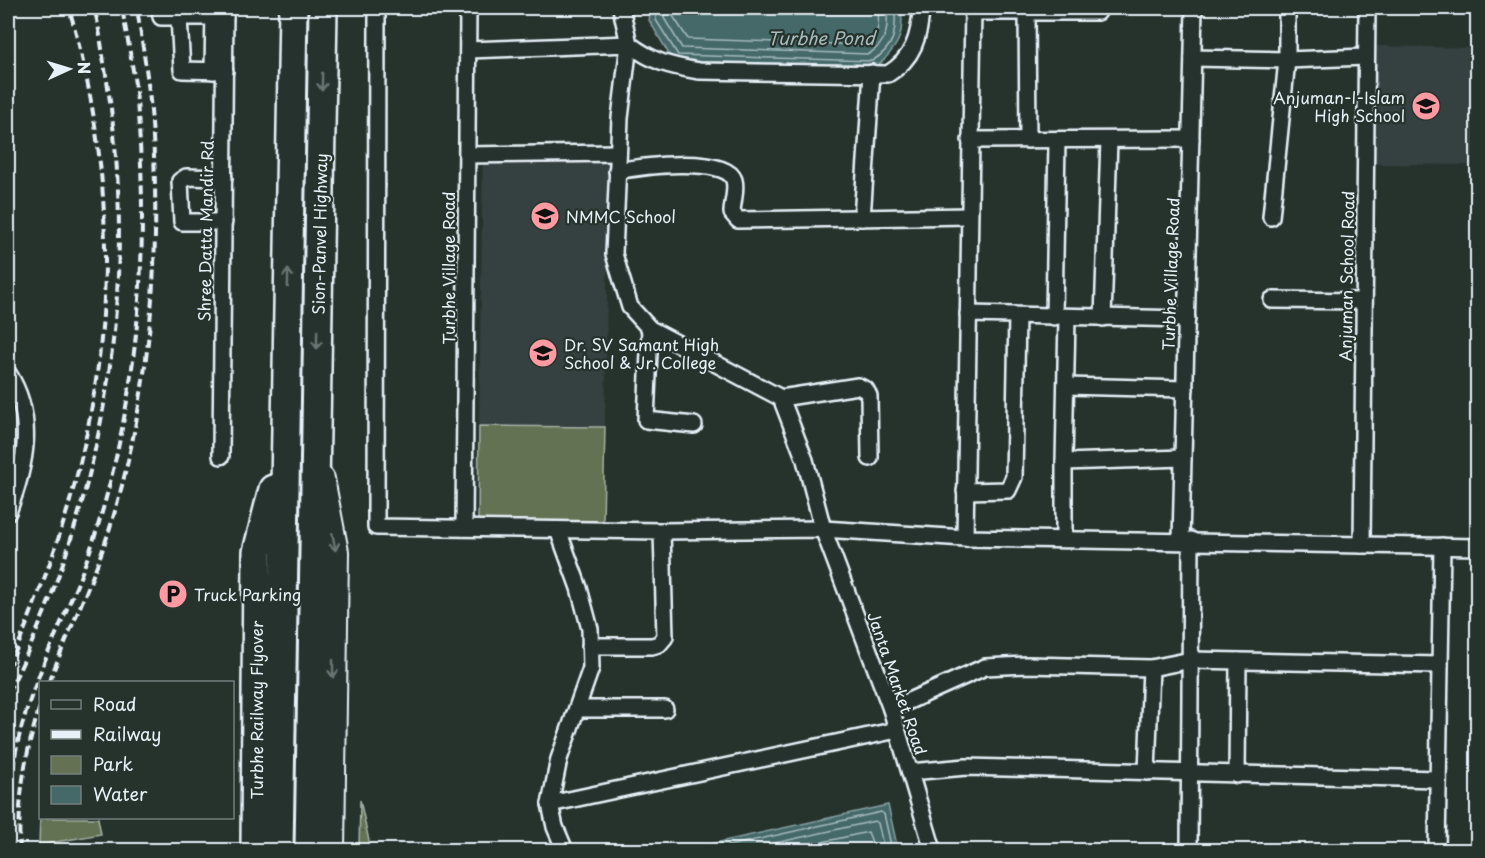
<svg xmlns="http://www.w3.org/2000/svg" width="1485" height="858" font-family="'Playpen Sans',sans-serif">
<style>
.built{fill:#364141}
.grass{fill:url(#grass-dots);stroke:#a6b2a6;stroke-width:1.5}
.park{fill:#647253;stroke:#a6b2a6;stroke-width:1.5}
.water{fill:#446968;stroke:#869fa2;stroke-width:1.5}
.lines{fill:none;stroke-linecap:round;stroke-linejoin:round}
.shore{stroke:#a6bbbe;stroke-width:1.5}
.minor-casing{stroke:#e8f1f8;stroke-width:20}
.primary-casing{stroke:#e8f1f8;stroke-width:28}
.motorway-casing{stroke:#e8f1f8;stroke-width:32}
.minor{stroke:#26332d;stroke-width:15}
.primary{stroke:#26332d;stroke-width:24}
.motorway{stroke:#26332d;stroke-width:27}
.rail{stroke:#e8f1f8;stroke-width:4;stroke-dasharray:9 4.5;stroke-linecap:butt}
.oneway{stroke:#6a7674}
.labels{text-anchor:middle;dominant-baseline:central;stroke-width:4.5;stroke-linejoin:round;paint-order:stroke}
.poi-label{font-size:16px;fill:#e8f1f8;stroke:#26332d;text-anchor:start}
.street-label{font-size:16px;fill:#e8f1f8;stroke:#26332d}
.water-label{font-size:18px;font-style:italic;fill:#a6bbbe;stroke:#26332d}
</style>
<defs>
<pattern id="grass-dots" width="8" height="8" patternUnits="userSpaceOnUse" patternTransform="scale(1.5)"><rect width="8" height="8" fill="#647253"/><path d="M2 2h.1M6 6h.1" fill="none" stroke="#545b4e" stroke-width="1.8" stroke-linecap="round"/></pattern>
</defs>
<rect width="100%" height="100%" fill="#26332d"/>
<filter id="ink" filterUnits="userSpaceOnUse"><feTurbulence type="fractalNoise" baseFrequency=".0167" numOctaves="2"/><feDisplacementMap in="SourceGraphic" scale="12" xChannelSelector="R" yChannelSelector="G"/><feConvolveMatrix kernelMatrix="1 2 1 2 8 2 1 2 1" color-interpolation-filters="sRGB"/></filter>
<g filter="url(#ink)">
<g class="built">
<polygon points="1376,46 1477,48 1477,165 1374,164"/>
<polygon points="483,151 609,154 605,427 479,426"/>
</g>
<polygon class="grass" points="360,800 371,850 359,850"/>
<g class="park">
<polygon points="479,426 605,427 603,522 478,520"/>
<polygon points="40,815 40,818 98,818 101,834 39,845"/>
</g>
<g class="water">
<path d="M651 8H901C905 37 897 47 876 68L673 61 649 20Z"/>
<polygon points="888,805 898,850 683,850"/>
</g>
<g class="lines">
<g class="shore">
<path d="M657 8 656 20 678 55 872 61C895 47 896 33 895 8"/>
<path d="M664 8V18L682 48 869 54C888 42 888 27 887 8"/>
<path d="M673 8V16L688 39 866 45C880 35 879 23 878 8"/>
<polyline points="710,850 881,812 884,814 892,850"/>
<polyline points="744,850 875,821 878,823 884,850"/>
<polyline points="786,850 868,832 875,850"/>
</g>
<g class="minor-casing">
<g id="minor">
<polyline points="160,8 161,17 225,17"/>
<polyline points="377,8 376,527 662,531 823,529 965,538 1478,547"/>
<path d="M621 8 629 44C653 62 669 66 699 71L888 74C913 59 920 36 921 8"/>
<polyline points="973,12 1098,12"/>
<polyline points="1027,12 1028,140"/>
<polyline points="179,17 182,70 225,71"/>
<polyline points="468,50 629,44 620,118 614,254 630,307 650,329 781,398 805,460 823,529 891,709 933,850"/>
<polyline points="1193,58 1287,60 1366,57"/>
<polyline points="213,71 214,8"/>
<polyline points="970,140 1191,139"/>
<polyline points="467,155 618,153"/>
<path d="M617 171C637 167 726 155 734 180 737 190 732 203 732 213L738 220 969 216"/>
<polyline points="1271,217 1287,60 1287,8"/>
<polyline points="862,218 872,73"/>
<polyline points="224,222 182,222 180,181 186,177 224,178"/>
<polyline points="1272,300 1364,301"/>
<polyline points="968,314 1187,319"/>
<polyline points="1054,317 1057,140"/>
<polyline points="1067,317 1064,462 1183,458"/>
<polyline points="1103,318 1109,140"/>
<polyline points="650,329 646,420 694,425"/>
<path d="M8 373C36 417 26 465 8 512"/>
<polyline points="1066,386 1185,389"/>
<polyline points="781,398 858,386 866,390 869,396 870,458"/>
<polyline points="221,456 225,8"/>
<polyline points="965,491 1008,490 1014,477 1017,316"/>
<polyline points="464,528 468,8"/>
<polyline points="558,530 579,588 590,629 591,668 559,759 550,804 555,827 564,848"/>
<polyline points="965,538 973,8"/>
<polyline points="1064,539 1064,462"/>
<polyline points="1181,541 1194,8"/>
<polyline points="1362,545 1367,8"/>
<polyline points="590,646 652,646 659,644 665,637 662,531"/>
<polyline points="577,709 665,709"/>
<polyline points="891,709 985,667 1027,665 1151,668 1191,660 1440,665"/>
<polyline points="910,772 966,767 1438,779"/>
<polyline points="1147,772 1151,668"/>
<polyline points="1237,775 1238,661"/>
<polyline points="550,804 897,730"/>
<polyline points="1189,850 1191,540"/>
<polyline points="1437,850 1442,546"/>
</g>
</g>
<g class="primary-casing">
<polyline id="primary" points="322,479 336,552 332,850"/>
</g>
<g class="motorway-casing">
<g id="motorway">
<polyline points="255,850 257,552 273,489"/>
<polyline points="279,850 293,8"/>
<polyline points="309,850 323,8"/>
</g>
</g>
<use href="#minor" class="minor"/>
<use href="#primary" class="primary"/>
<use href="#motorway" class="motorway"/>
<g class="rail">
<path d="M8 668C19 645 28 621 37 597 114 404 127 208 69 8"/>
<path d="M49 682C68 633 91 585 108 534 150 403 163 248 151 111 148 77 142 42 137 8"/>
<path d="M8 693C104 503 141 285 106 75 102 52 100 29 94 8"/>
<path d="M11 850C9 816 10 780 17 746 33 671 75 603 97 529 138 395 149 254 138 115 136 79 128 43 122 8"/>
<path d="M20 850C17 800 25 754 40 706"/>
</g>
</g>
<defs><path id="oneway-shaft" d="M-6 0H5M1.5-3L5.5 0L1.5 3" fill="none" stroke-width="1.6" stroke-linecap="round" stroke-linejoin="round" transform="scale(1.5)"/></defs>
<g class="oneway">
<use href="#oneway-shaft" transform="translate(322 82) rotate(91)"/>
<use href="#oneway-shaft" transform="translate(288 278) rotate(-89)"/>
<use href="#oneway-shaft" transform="translate(317 340) rotate(91)"/>
<use href="#oneway-shaft" transform="translate(334 542) rotate(79)"/>
<use href="#oneway-shaft" transform="translate(333 669) rotate(90)"/>
</g>
</g>
<defs>
<g id="school-disc" transform="scale(1.5)"><circle r="9.5" fill="#ff9aa2" stroke="#26332d"/><path d="M0-5L7-2L0 1L-7-2ZM-4 1L0 2.5L4 1V4Q0 6-4 4Z" fill="#111"/></g>
<g id="parking-disc" transform="scale(1.5)"><circle r="9.5" fill="#ff9aa2" stroke="#26332d"/><path d="M-3.5-5.5H1a3.5 3.5 0 0 1 0 7H-1V5.5H-3.5ZM-1-3.4V-.6H.8a1.4 1.4 0 0 0 0-2.8Z" fill="#111"/></g>
</defs>
<g fill-rule="evenodd">
<use href="#school-disc" x="1426" y="106"/>
<use href="#school-disc" x="545" y="216"/>
<use href="#school-disc" x="543" y="353"/>
<use href="#parking-disc" x="173" y="594"/>
</g>
<g class="labels">
<g class="poi-label">
<text x="1405" y="97" text-anchor="end">Anjuman-I-Islam<tspan x="1405" dy="18">High School</tspan></text>
<text x="566" y="216">NMMC School</text>
<text x="564" y="344">Dr. SV Samant High<tspan x="564" dy="18">School &amp; Jr. College</tspan></text>
<text x="194" y="594">Truck Parking</text>
</g>
<g class="street-label">
<text transform="translate(205 231) rotate(-89)">Shree Datta Mandir Rd</text>
<text transform="translate(319 234) rotate(-89)">Sion-Panvel Highway</text>
<text transform="translate(448 268) rotate(-90)">Turbhe Village Road</text>
<text transform="translate(1170 274) rotate(-88)">Turbhe Village Road</text>
<text transform="translate(1346 276) rotate(-89)">Anjuman School Road</text>
<text transform="translate(898 683) rotate(71)">Janta Market Road</text>
<text transform="translate(256 710) rotate(-90)">Turbhe Railway Flyover</text>
</g>
<g class="water-label">
<text x="821" y="37">Turbhe Pond</text>
</g>
</g>
<rect width="1485" height="858" fill="none" stroke="#26332d" stroke-width="30"/>
<rect x="15" y="15" width="1455" height="828" fill="none" stroke="#e8f1f8" stroke-width="2" filter="url(#ink)"/>
<rect x="39" y="681" width="195" height="138" fill="#26332d" stroke="#747f7e" stroke-width="1.5"/>
<rect x="51" y="700" width="30" height="9" fill="#26332d" stroke="#747f7e" stroke-width="1.5"/>
<text x="93" y="711" font-size="18" fill="#e8f1f8">Road</text>
<rect x="51" y="730" width="30" height="9" fill="#e8f1f8" stroke="#747f7e" stroke-width="1.5"/>
<text x="93" y="741" font-size="18" fill="#e8f1f8">Railway</text>
<rect x="51" y="756" width="30" height="18" fill="#647253" stroke="#747f7e" stroke-width="1.5"/>
<text x="93" y="771" font-size="18" fill="#e8f1f8">Park</text>
<rect x="51" y="786" width="30" height="18" fill="#446968" stroke="#747f7e" stroke-width="1.5"/>
<text x="93" y="801" font-size="18" fill="#e8f1f8">Water</text>
<g transform="translate(69 69) rotate(86)" stroke="#26332d" stroke-width="4.5" paint-order="stroke">
<path d="M0-4.5L10 22L0 15L-10 22Z" fill="#e8f1f8"/>
<text y="-9" font-size="16" font-weight="bold" text-anchor="middle" fill="#e8f1f8">N</text>
</g>
</svg>
